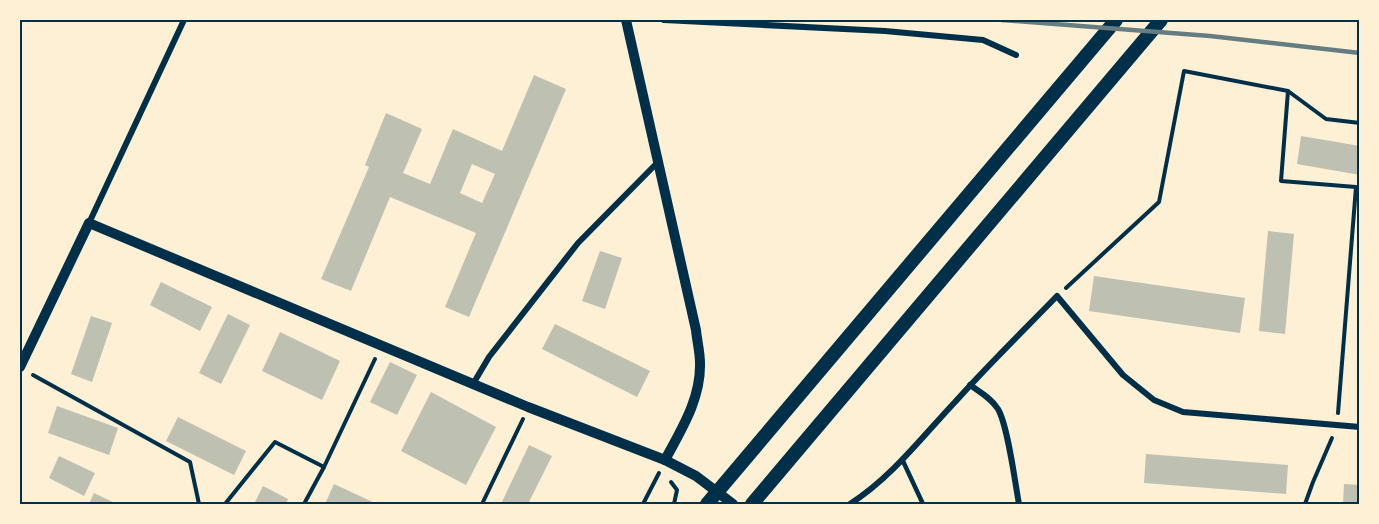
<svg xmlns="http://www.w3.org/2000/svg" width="1379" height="524" font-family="Inter,sans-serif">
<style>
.building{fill:#bec0b2;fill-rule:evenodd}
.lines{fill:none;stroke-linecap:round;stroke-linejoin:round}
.path{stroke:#003049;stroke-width:4}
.service{stroke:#003049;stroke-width:4.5}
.minor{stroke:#003049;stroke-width:6}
.tertiary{stroke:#003049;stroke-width:10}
.primary{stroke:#003049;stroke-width:14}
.rail{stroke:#657d81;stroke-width:4.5}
.neatline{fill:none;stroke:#003049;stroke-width:2}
</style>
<rect width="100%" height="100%" fill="#fdf0d5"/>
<g class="building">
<path d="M534 75 566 89 469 317 445 307 476 233 390 197 351 291 321 279 369 167 365 165 386 113 422 129 403 173 430 184 453 129 502 151ZM472 164 495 174 482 203 460 193Z"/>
<polygon points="1301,136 1360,146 1360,175 1297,164"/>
<polygon points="1268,231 1294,234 1285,334 1259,331"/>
<polygon points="600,251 622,258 605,309 582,301"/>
<polygon points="1094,276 1245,298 1240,333 1089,311"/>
<polygon points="161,282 212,307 200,331 150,305"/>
<polygon points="228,314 250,325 221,384 199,373"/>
<polygon points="91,316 112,323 92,382 71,374"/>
<polygon points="555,324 650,371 637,397 542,349"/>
<polygon points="280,332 340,361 322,400 262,371"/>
<polygon points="390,362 417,375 397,415 370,402"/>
<polygon points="431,392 496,427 466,485 401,451"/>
<polygon points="57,406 118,428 109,455 48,433"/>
<polygon points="178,417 246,451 234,475 166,441"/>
<polygon points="529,445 552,456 528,504 501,504"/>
<polygon points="1146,454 1288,465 1286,494 1144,483"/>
<polygon points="59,456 95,473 84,496 49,478"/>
<polygon points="334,484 377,504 325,504"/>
<polygon points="1344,484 1360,485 1360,504 1343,504"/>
<polygon points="263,486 288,499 286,504 254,504"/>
<polygon points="94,493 117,504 89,504"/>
</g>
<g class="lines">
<g class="path">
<polyline points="1288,91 1281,181 1356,187 1338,413"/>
<polyline points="1066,288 1159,202 1184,71 1288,91 1326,119 1360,123"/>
<polyline points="33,375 190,462 199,504"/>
<polyline points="671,482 677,490 674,504"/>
<polyline points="225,504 275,442 324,467 375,359"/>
<polyline points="304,504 324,467"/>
<polyline points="482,504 523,419"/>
<polyline points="643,504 659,473"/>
<polyline points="1305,504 1313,482 1332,438"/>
</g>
<polyline class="service" points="902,459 923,504"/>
<g class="minor">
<polyline points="664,20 885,31 983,40 1016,55"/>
<polyline points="89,223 184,20"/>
<polyline points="473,384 489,357 578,243 657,163"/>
<path d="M970 385C980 392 991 398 998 409 1008 426 1015 483 1019 504"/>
<path d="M850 504C891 478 922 437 955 402 988 365 1023 331 1057 296L1123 375 1154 400 1183 412 1360 427"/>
</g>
<g class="tertiary">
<path d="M626 20 696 330C697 341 700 352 700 363 701 399 681 430 665 460"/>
<polyline points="20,367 89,223 528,407 665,460 696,476 733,504"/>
</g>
<g class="primary">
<polyline points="707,504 1116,20"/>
<polyline points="752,504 1161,20"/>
</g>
<polyline class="rail" points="1002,20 1210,36 1360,53"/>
</g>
<rect width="1379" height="524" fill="none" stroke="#fdf0d5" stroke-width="42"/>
<rect x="21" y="21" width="1337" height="482" class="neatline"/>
</svg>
